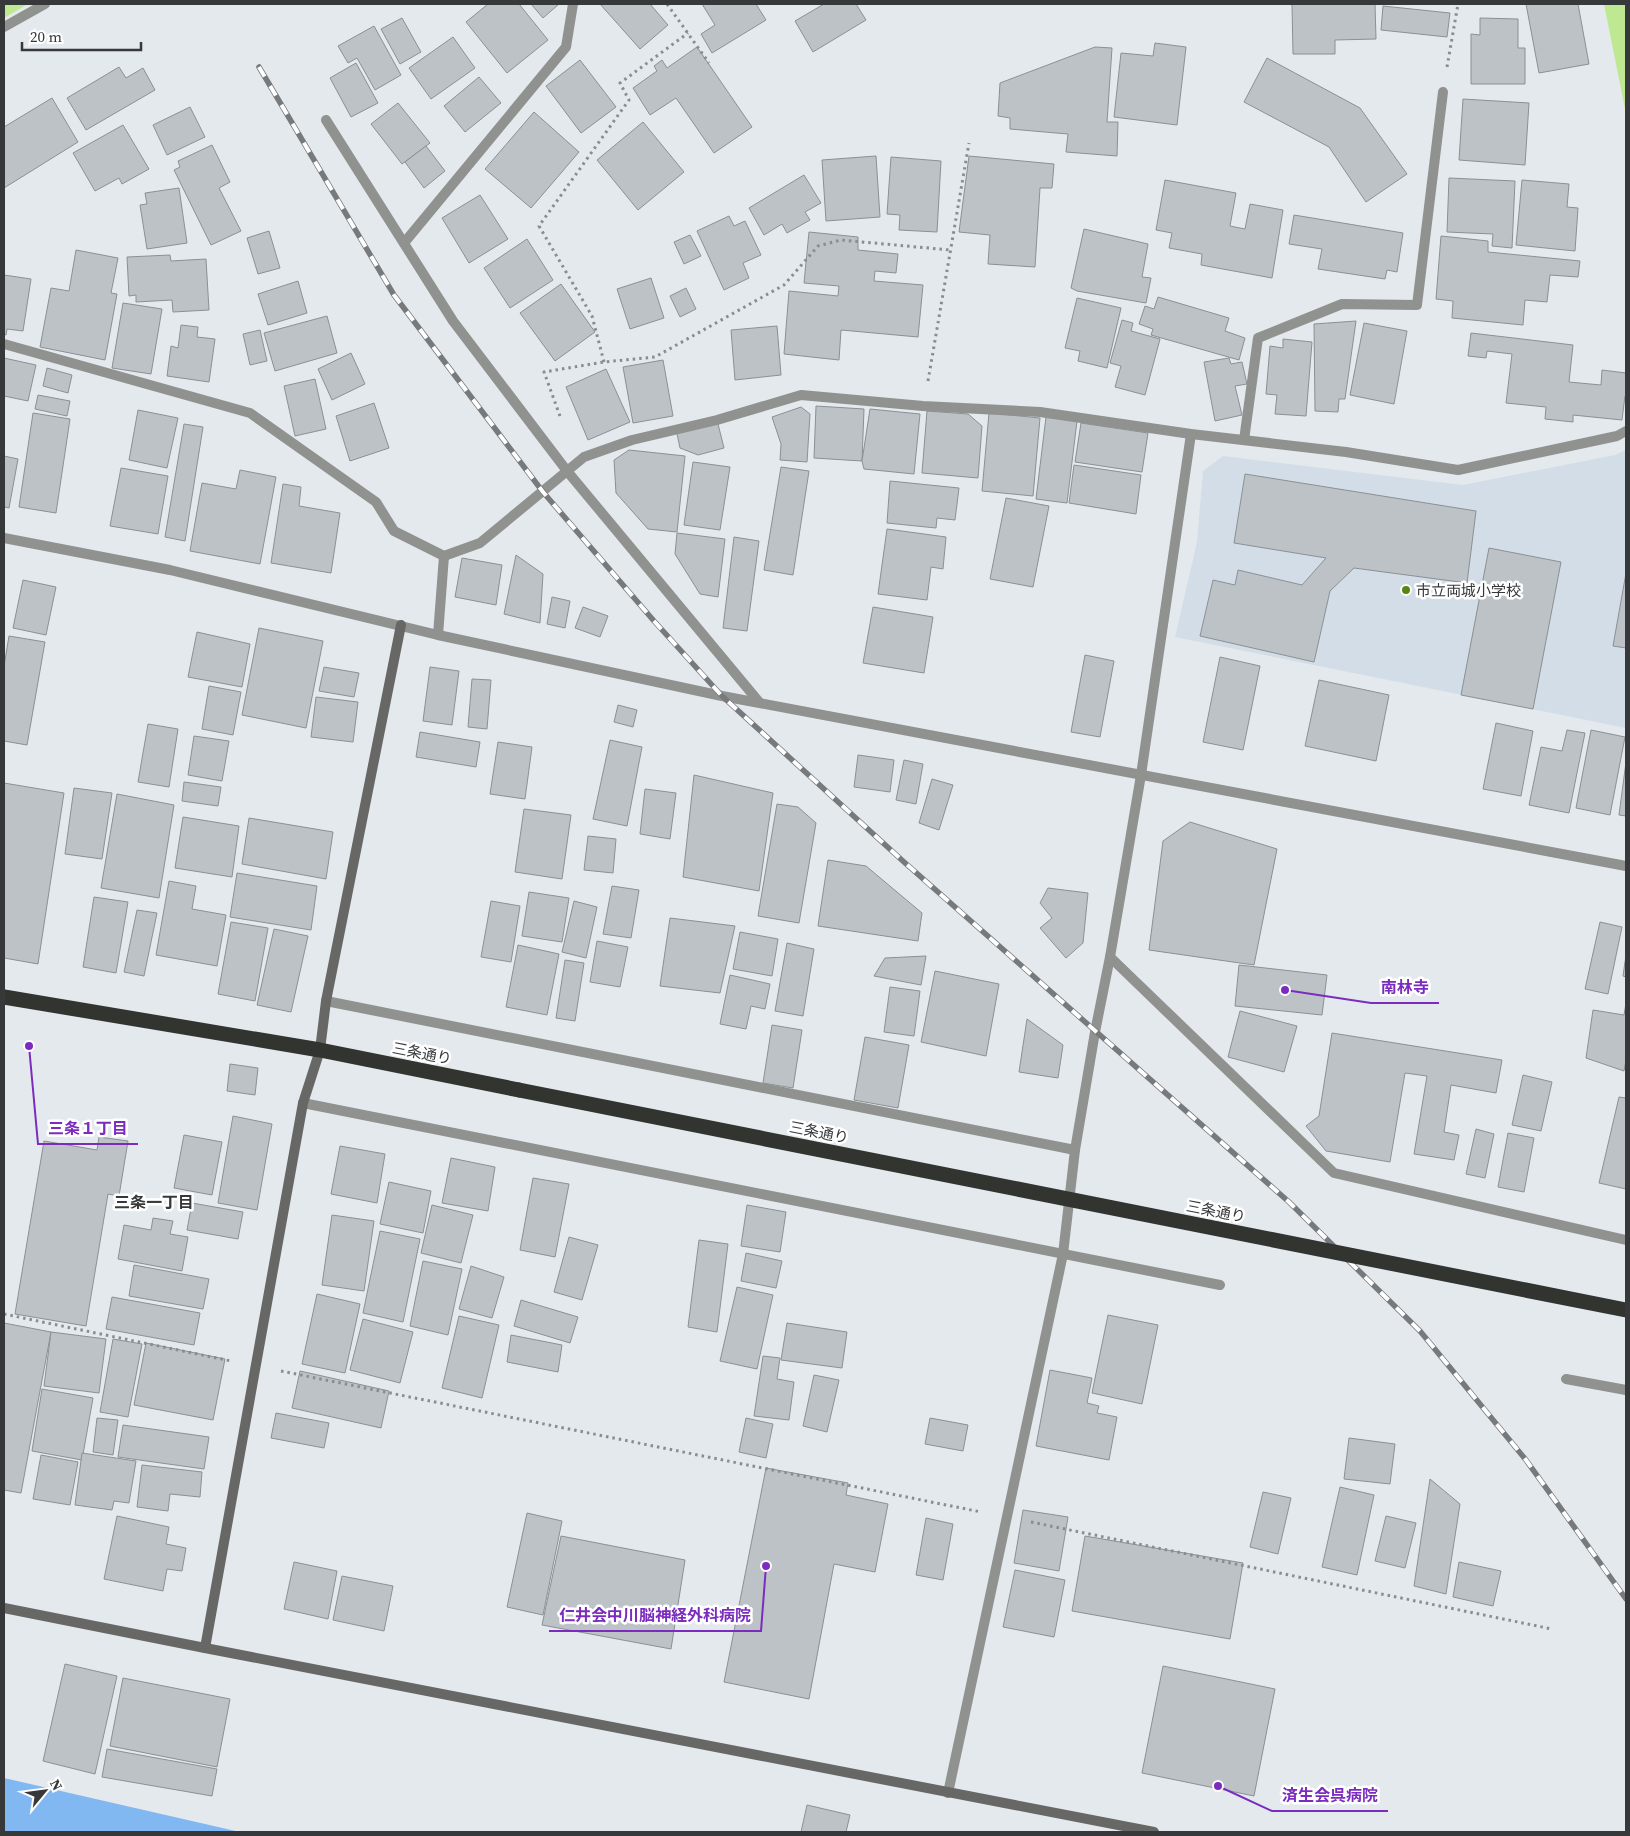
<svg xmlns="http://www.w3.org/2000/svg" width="1630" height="1836" font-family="'Source Serif 4','Noto Sans JP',serif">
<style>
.built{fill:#d3dde7}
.green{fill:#bfe892}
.water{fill:#82b8f1}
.building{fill:#bdc2c7;stroke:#8b9094}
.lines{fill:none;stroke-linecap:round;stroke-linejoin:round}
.path{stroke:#898c90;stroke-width:3;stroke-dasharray:2.5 4;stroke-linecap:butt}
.lane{stroke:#90928f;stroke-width:10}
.street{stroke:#90928f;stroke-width:10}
.secondary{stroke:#676865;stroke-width:10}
.highway{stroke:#31342f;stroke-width:15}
.rail-casing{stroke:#777a7d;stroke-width:5.5}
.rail{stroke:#fff;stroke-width:4;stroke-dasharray:11;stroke-linecap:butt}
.highway-bridge{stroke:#31342f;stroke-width:15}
.poi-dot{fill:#5a8511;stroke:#fff;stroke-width:2}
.labels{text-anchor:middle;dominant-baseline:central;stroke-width:5;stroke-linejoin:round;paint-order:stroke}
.poi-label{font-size:15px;fill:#36383a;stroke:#fff;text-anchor:start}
.street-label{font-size:15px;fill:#36383a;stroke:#fff}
.neighbourhood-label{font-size:16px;font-weight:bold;fill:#36383a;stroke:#fff}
.leader{fill:none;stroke:#7b2cbf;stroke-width:2}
.callout-dot{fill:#7b2cbf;stroke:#fff;stroke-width:2}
.callout-label{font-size:16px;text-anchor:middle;font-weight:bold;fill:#7b2cbf;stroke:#fff;stroke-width:5;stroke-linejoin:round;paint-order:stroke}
</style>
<rect width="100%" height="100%" fill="#e4e9ee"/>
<polygon class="built" points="1626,450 1626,728 1175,637 1197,542 1203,471 1223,456 1463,485 1615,455"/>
<g class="green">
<polygon points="4,4 28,4 4,18"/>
<polygon points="1604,4 1626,4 1626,114"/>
</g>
<polygon class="water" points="4,1778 240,1832 4,1832"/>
<g class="building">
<polygon points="488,4 519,4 548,40 507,73 466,22"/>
<polygon points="531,4 559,4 543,18"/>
<polygon points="600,4 650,4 668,25 640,49"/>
<polygon points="702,4 756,4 766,20 712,53 701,34 715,25"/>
<polygon points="824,4 856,4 866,20 813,52 795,21"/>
<polygon points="1292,4 1375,4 1376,39 1335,40 1335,54 1293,54"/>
<polygon points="1526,4 1578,4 1589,64 1539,73"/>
<polygon points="1383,6 1450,13 1447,37 1381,30"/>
<polygon points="402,18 421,52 400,64 381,29"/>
<polygon points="1480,18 1518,19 1518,48 1525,48 1525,84 1471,84 1471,34 1480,35"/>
<polygon points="374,26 401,75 375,90 357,58 348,63 338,46"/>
<polygon points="453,37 475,68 431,99 409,68"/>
<polygon points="1155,43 1186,47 1177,125 1114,117 1121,53 1153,56"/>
<polygon points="697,47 752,127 714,153 676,98 650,115 633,88 657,71 654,66 662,60 667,68"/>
<polygon points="1095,47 1112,48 1107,122 1118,122 1117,156 1066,152 1068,134 1010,129 1010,118 998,116 1000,83"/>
<polygon points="1267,58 1360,108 1407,174 1366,202 1329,147 1244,102"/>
<polygon points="580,60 616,107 581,133 546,86"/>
<polygon points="356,63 378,103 351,117 330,78"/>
<polygon points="119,67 126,78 143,68 155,90 86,130 67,98"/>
<polygon points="479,77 501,103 465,132 444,106"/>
<polygon points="52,98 78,142 4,188 4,127"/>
<polygon points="1463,99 1529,103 1525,165 1459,160"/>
<polygon points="398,103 430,143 402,164 371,124"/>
<polygon points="190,107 205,137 167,155 153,125"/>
<polygon points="534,112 579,152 531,208 485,169"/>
<polygon points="643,122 684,172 638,210 597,160"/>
<polygon points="123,125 149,169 122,184 119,178 95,191 73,153"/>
<polygon points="212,145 230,182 219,188 241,231 211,245 174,170 180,167 178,161"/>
<polygon points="426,146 445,171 424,188 405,162"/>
<polygon points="876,156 880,217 826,221 822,160"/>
<polygon points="969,156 1054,164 1052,188 1040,188 1035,267 988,264 990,235 959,232"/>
<polygon points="891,157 941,161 937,232 899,230 900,215 887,214"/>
<polygon points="804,175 821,203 805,212 810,220 787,233 782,224 764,235 749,208"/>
<polygon points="1449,178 1515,181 1512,248 1492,246 1493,234 1447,232"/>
<polygon points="1165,180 1236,193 1230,226 1245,229 1250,204 1283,210 1272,278 1201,265 1202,254 1169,248 1172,233 1156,230"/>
<polygon points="1522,180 1569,184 1567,207 1578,208 1575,251 1516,245"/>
<polygon points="179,188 187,243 147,249 140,205 147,204 145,193"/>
<polygon points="480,195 508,239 469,263 442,218"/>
<polygon points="1294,215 1403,233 1397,272 1387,270 1385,279 1318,269 1322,249 1289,244"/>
<polygon points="729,216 734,226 745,221 761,255 743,263 749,278 724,290 697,231"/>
<polygon points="1084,229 1148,244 1142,277 1151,278 1146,303 1077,291 1071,288"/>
<polygon points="269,231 280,268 258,274 247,238"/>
<polygon points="809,232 858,237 858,250 898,254 896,273 875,271 874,281 923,285 918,337 841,330 839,360 784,354 789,291 838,296 839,286 804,283"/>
<polygon points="690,235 701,256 684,264 674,242"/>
<polygon points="1441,236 1488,241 1488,252 1580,261 1578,277 1550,275 1547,302 1525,300 1523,325 1452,318 1453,301 1436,299"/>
<polygon points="527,239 553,280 510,308 484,268"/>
<polygon points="76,250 118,258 111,293 117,294 105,360 40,347 51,288 69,291"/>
<polygon points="170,255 171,261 206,259 209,310 173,312 172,300 136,302 136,295 129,296 127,257"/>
<polygon points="4,275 31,279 23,331 7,329 6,335 4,334"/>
<polygon points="651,278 664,318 630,329 617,289"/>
<polygon points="298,281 307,313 268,325 258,294"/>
<polygon points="561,284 595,332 555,361 520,313"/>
<polygon points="686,288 696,309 680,317 670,296"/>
<polygon points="1158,297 1229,318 1225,331 1245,338 1239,360 1151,335 1153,329 1139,324 1145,306 1154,309"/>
<polygon points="1077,298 1121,308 1107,368 1078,361 1080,351 1065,348"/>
<polygon points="123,303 162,309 151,374 112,368"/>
<polygon points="327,316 337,353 275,371 264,333"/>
<polygon points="1122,320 1133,323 1131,331 1160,339 1145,395 1115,387 1121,366 1110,363"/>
<polygon points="1356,321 1345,399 1339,399 1338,412 1315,411 1314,324"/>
<polygon points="1364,323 1407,331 1394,404 1350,395"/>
<polygon points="181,325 198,327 197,337 215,339 209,382 167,376 171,346 178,348"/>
<polygon points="777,326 781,375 735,380 731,330"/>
<polygon points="260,330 267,361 250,365 243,334"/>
<polygon points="1471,333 1573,345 1569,382 1601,385 1602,370 1626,373 1626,396 1625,396 1622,420 1573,415 1573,422 1545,419 1546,407 1506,403 1512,354 1487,351 1486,358 1468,356"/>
<polygon points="1283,339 1312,342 1306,416 1275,414 1277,395 1266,394 1270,346 1283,348"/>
<polygon points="351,353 365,384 332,400 318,369"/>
<polygon points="4,358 36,365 28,401 4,396"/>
<polygon points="1229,358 1231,364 1242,362 1247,384 1235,386 1242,415 1215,421 1204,362"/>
<polygon points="663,360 673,416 633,423 623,367"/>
<polygon points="47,368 72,375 68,393 43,386"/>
<polygon points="606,369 630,422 588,440 566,387"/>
<polygon points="315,379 326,429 295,436 284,386"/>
<polygon points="38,395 70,401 67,416 35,409"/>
<polygon points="374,403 389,448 350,461 336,416"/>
<polygon points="816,406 864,409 862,461 814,458"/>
<polygon points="801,407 810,414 807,462 780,460 781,444 772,417"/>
<polygon points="870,409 920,414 914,474 864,469 862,461"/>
<polygon points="138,410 178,418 167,468 129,460"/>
<polygon points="927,411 968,414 982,426 978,478 922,473"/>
<polygon points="33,413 70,419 56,513 19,507"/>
<polygon points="989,413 1040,418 1033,496 982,491"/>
<polygon points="1046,417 1077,421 1067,503 1036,499"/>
<polygon points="717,420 724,448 698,455 680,448 676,429"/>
<polygon points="1081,423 1148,433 1142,472 1075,462"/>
<polygon points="184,424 203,427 185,541 165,537"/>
<polygon points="629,450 685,456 677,532 648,529 616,493 614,460"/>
<polygon points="4,456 18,459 9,508 4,507"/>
<polygon points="693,462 730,467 720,530 684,525"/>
<polygon points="1074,465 1141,475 1136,514 1069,503"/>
<polygon points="781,467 809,471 793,575 764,570"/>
<polygon points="121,468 168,476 158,534 110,526"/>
<polygon points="240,470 276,477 260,564 190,551 202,483 236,489"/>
<polygon points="1245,474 1476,511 1467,583 1354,568 1330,591 1314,662 1200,636 1213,580 1235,585 1238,570 1302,585 1326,558 1234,543"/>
<polygon points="890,481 959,488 955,520 937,518 936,528 887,523"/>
<polygon points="283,484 301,487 299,506 340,513 331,573 271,563"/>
<polygon points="1006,498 1049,506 1033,587 990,579"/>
<polygon points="887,529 946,537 943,569 931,567 927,600 878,594"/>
<polygon points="677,533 725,539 718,597 700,594 675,554"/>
<polygon points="734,537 759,541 747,631 723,628"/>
<polygon points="1489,548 1561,562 1533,709 1461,695"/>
<polygon points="516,555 543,574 540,623 504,614"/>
<polygon points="462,558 502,565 496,605 455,597"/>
<polygon points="1626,573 1626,648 1613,646"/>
<polygon points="23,580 56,587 46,635 13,628"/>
<polygon points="552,597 570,601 565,628 547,624"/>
<polygon points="583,607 608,616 600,637 575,628"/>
<polygon points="873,607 933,617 924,673 863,663"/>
<polygon points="259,628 323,641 306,728 242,715"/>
<polygon points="197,632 250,644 242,687 188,677"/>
<polygon points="9,636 45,642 27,745 4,741 4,666"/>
<polygon points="1085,655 1114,661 1100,737 1071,732"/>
<polygon points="1220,657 1260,666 1243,750 1203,742"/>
<polygon points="324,667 359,673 354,697 319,691"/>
<polygon points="430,667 459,671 452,725 423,721"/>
<polygon points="472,679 491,680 487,729 468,727"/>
<polygon points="1319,680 1389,695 1376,761 1305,746"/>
<polygon points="209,686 241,692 233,735 202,729"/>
<polygon points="316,697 358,702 353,742 311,737"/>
<polygon points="618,705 637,710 633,727 614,722"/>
<polygon points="1496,723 1533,731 1521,796 1483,789"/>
<polygon points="148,724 178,729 169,787 138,782"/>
<polygon points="1567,730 1585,733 1569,813 1529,805 1541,747 1562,751"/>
<polygon points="1591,730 1625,737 1610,815 1576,808"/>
<polygon points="420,732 480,742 476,767 416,757"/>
<polygon points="194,736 229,741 222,781 188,775"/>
<polygon points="610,740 642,747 627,826 593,819"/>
<polygon points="498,742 532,747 525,799 490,794"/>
<polygon points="858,755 894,760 890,792 854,787"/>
<polygon points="904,760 923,764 916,804 896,800"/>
<polygon points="1626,762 1626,816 1619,815"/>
<polygon points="694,775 773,793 759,891 683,877"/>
<polygon points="932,779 953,785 939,830 919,823"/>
<polygon points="184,782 221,787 218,806 182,801"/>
<polygon points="4,783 64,793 38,964 4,958"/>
<polygon points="74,788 112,793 102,859 65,854"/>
<polygon points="645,789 676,793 670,839 640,834"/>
<polygon points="117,794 174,805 159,898 101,888"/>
<polygon points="777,804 798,807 816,823 799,923 758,916"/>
<polygon points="524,809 571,815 562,879 515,872"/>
<polygon points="183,817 239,826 232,877 175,868"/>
<polygon points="249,818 333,832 326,879 242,864"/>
<polygon points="1190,822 1277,849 1254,965 1149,950 1163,841"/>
<polygon points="588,836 616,839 613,873 584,870"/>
<polygon points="828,860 866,866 922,913 918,941 818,926"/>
<polygon points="237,873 317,886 311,930 230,917"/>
<polygon points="169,881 196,886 192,909 226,915 217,966 156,955"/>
<polygon points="612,886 639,890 631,938 603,934"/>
<polygon points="1048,888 1088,893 1083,943 1066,958 1040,928 1052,918 1040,903"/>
<polygon points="529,892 569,898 562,942 522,936"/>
<polygon points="94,897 128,902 116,973 83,967"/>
<polygon points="491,901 520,906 511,962 481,957"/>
<polygon points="574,901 597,907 586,958 562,952"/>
<polygon points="137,910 157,913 144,976 124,972"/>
<polygon points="670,918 735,926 720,993 660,986"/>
<polygon points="231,922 268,928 255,1001 218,994"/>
<polygon points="1600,922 1622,927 1608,994 1585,989"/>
<polygon points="274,929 308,936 291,1012 257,1005"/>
<polygon points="740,932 778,939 772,976 733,969"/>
<polygon points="597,941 628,947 620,987 590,982"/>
<polygon points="787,943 814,949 803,1016 775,1011"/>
<polygon points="518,945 559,954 547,1015 506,1007"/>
<polygon points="1626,955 1626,977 1623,976"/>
<polygon points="926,956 921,985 874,976 885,958"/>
<polygon points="565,960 584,963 575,1021 556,1018"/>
<polygon points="1239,965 1327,975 1322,1015 1235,1006"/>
<polygon points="935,971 999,984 986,1056 921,1042"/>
<polygon points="730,975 770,984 765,1009 751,1006 746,1029 720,1024"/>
<polygon points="890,987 920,991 914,1036 884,1032"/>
<polygon points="1626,1003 1626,1060 1624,1071 1586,1058 1593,1010 1624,1015"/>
<polygon points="1240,1011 1297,1026 1284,1072 1228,1057"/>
<polygon points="1027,1019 1063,1045 1058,1078 1019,1072"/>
<polygon points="772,1025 802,1030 793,1088 763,1083"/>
<polygon points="1332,1033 1502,1060 1496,1093 1451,1085 1444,1132 1459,1135 1454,1160 1414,1154 1427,1076 1405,1073 1390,1162 1326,1151 1306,1126 1319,1116"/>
<polygon points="865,1037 909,1045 898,1108 854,1100"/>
<polygon points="230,1064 258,1068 255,1095 227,1091"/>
<polygon points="1523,1075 1552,1082 1541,1131 1512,1125"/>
<polygon points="1619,1097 1626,1098 1626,1189 1599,1183"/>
<polygon points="233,1116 272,1124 257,1210 218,1203"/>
<polygon points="1476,1129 1494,1134 1485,1178 1466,1174"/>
<polygon points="1508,1133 1534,1138 1524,1192 1498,1187"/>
<polygon points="184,1135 222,1142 212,1195 174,1188"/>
<polygon points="99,1137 128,1141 119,1196 108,1194 86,1326 15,1314 44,1141 97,1150"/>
<polygon points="340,1146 385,1154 377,1203 331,1194"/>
<polygon points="451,1158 495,1167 488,1211 442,1203"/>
<polygon points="533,1178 569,1184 555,1257 520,1250"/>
<polygon points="389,1182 431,1191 423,1233 380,1224"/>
<polygon points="192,1203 243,1212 238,1239 187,1230"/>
<polygon points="432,1205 473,1215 461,1263 421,1253"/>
<polygon points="747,1205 786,1212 780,1252 741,1246"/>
<polygon points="332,1215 374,1221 364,1291 322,1285"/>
<polygon points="153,1218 173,1221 170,1234 188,1237 182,1271 118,1259 124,1225 151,1230"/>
<polygon points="380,1231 420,1239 403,1322 363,1313"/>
<polygon points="569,1237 598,1245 582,1300 554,1292"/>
<polygon points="699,1240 728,1244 717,1332 688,1327"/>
<polygon points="746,1253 782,1261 776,1288 741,1281"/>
<polygon points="423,1261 462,1269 448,1335 410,1326"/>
<polygon points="134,1265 209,1279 203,1309 129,1296"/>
<polygon points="471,1266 504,1277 492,1318 459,1309"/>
<polygon points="737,1287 773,1295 757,1369 720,1361"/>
<polygon points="317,1294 360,1304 345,1373 302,1364"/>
<polygon points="112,1297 200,1313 194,1345 106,1329"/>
<polygon points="521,1300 578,1317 570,1343 514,1326"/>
<polygon points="1108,1315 1158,1325 1142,1404 1092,1393"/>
<polygon points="459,1316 499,1325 482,1398 442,1388"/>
<polygon points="363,1319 413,1332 400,1383 350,1370"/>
<polygon points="4,1323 51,1332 21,1493 4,1490"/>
<polygon points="787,1323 847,1332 842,1368 781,1360"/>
<polygon points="51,1332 106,1339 99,1393 44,1386"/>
<polygon points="511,1335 562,1345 558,1372 507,1362"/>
<polygon points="113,1339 142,1344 128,1417 100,1412"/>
<polygon points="146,1343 225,1359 213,1420 134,1405"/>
<polygon points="763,1356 780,1358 777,1379 794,1382 789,1420 754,1416"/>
<polygon points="1050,1370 1092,1378 1087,1403 1099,1406 1097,1413 1117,1417 1109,1460 1036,1446"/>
<polygon points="300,1371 389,1391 381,1428 292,1408"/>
<polygon points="814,1375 839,1380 827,1432 803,1426"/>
<polygon points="42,1389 93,1398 82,1460 32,1451"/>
<polygon points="276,1413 329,1423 324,1448 271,1438"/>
<polygon points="97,1418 118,1420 113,1455 93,1452"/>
<polygon points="746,1418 773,1424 766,1458 739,1452"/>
<polygon points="930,1418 968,1425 963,1451 925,1444"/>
<polygon points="123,1425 209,1437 204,1469 118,1457"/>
<polygon points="1349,1438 1395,1444 1390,1484 1344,1479"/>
<polygon points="82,1453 136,1461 129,1503 114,1501 112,1510 75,1505"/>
<polygon points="41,1455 78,1462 70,1505 33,1499"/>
<polygon points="142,1465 202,1472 200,1497 170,1494 168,1511 137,1507"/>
<polygon points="766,1468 848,1483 846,1495 888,1504 875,1572 834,1564 809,1699 724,1682"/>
<polygon points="1430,1479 1460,1504 1446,1594 1414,1586"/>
<polygon points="1340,1487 1374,1495 1357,1575 1322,1567"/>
<polygon points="1263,1492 1291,1498 1278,1554 1250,1547"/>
<polygon points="1023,1510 1068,1517 1059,1571 1014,1563"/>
<polygon points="527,1513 562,1521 543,1615 507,1607"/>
<polygon points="117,1516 169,1527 166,1544 186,1548 182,1571 167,1569 163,1591 104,1579"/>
<polygon points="1386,1516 1416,1523 1405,1568 1375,1561"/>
<polygon points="926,1518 953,1524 943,1580 916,1575"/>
<polygon points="561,1536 685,1560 671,1649 542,1625"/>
<polygon points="1085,1536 1243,1563 1230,1639 1072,1611"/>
<polygon points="294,1562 337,1571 328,1619 284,1609"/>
<polygon points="1459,1562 1501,1571 1493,1606 1453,1597"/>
<polygon points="1015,1570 1065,1580 1054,1637 1003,1627"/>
<polygon points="342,1576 393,1586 384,1631 333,1620"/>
<polygon points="65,1664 117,1676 95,1774 43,1761"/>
<polygon points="1163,1666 1275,1689 1254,1796 1142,1773"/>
<polygon points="123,1678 230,1699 217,1767 110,1746"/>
<polygon points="107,1749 217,1769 212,1796 102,1777"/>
<polygon points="807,1805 850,1815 846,1832 801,1832"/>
</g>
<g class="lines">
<g class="path">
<polyline points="667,4 709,63"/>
<polyline points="1447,67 1458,4"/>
<polyline points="604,362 592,316 539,226 629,100 620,83 688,33"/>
<polyline points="928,381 969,143"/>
<polyline points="560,416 544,372 604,362 655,357 784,285 818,246 841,240 950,250"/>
<polyline points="4,1314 231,1361"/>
<polyline points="281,1371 981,1512"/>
<polyline points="1031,1522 1552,1629"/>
</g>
<g class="lane">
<polyline points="4,27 45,4"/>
<polyline points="404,243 566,47 573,4"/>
<polyline points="1244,440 1258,338 1342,304 1417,305 1443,92"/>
</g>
<g class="street">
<polyline points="326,120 453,321 567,471 759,702"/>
<polyline points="4,344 250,413 376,502 394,531 444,556 480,543 584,457 632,440 717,420 801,395 923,406 1040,412 1191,434 1346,452 1458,470 1617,436 1626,431"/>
<polyline points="4,538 170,570 438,635 722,696 1626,866"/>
<polyline points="438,635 444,556"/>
<polyline points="1110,957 1334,1173 1626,1240"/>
<polyline points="326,1001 1075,1150"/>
<polyline points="303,1103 1220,1285"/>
<polyline points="1566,1379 1626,1390"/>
<polyline points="948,1793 1063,1254 1075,1150 1095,1032 1110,957 1141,775 1191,434"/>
</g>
<g class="secondary">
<polyline points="4,1608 205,1648 1154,1832"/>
<polyline points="205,1648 303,1103 320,1050 326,1001 401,625"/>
</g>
<polyline class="highway" points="4,997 320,1050 519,1090"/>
<g class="rail-casing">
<polyline id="rail" points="259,67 394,295 543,492 654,621 722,696 904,862 1289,1202 1420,1331 1526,1460 1626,1599"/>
</g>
<use href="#rail" class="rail"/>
<polyline class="highway-bridge" points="519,1090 1626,1310"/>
</g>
<circle class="poi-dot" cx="1406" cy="590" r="5"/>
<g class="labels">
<g class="poi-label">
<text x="1416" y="590">市立両城小学校</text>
</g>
<g class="street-label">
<text transform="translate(422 1053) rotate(11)">三条通り</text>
<text transform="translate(819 1132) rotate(11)">三条通り</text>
<text transform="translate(1216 1211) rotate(11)">三条通り</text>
</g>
<g class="neighbourhood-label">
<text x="154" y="1202">三条一丁目</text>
</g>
</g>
<path class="leader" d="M1285 990L1371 1003H1439M29 1046L38 1144H138M766 1566L761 1631H549M1218 1786L1272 1811H1388"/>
<g class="callout-dot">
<circle cx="1285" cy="990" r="5"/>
<circle cx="29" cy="1046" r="5"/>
<circle cx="766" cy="1566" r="5"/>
<circle cx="1218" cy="1786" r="5"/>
</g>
<g class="callout-label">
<text x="1405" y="993">南林寺</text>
<text x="88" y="1134">三条１丁目</text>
<text x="655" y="1621">仁井会中川脳神経外科病院</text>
<text x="1330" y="1801">済生会呉病院</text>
</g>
<rect width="1630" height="1836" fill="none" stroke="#36383a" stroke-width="10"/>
<g transform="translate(45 1791) rotate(61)" stroke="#ffffff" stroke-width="4" paint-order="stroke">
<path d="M0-4L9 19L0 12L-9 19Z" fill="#36383a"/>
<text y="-8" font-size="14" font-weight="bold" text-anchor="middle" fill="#36383a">N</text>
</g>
<path d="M22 42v8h119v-8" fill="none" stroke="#36383a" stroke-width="2.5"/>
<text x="30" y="42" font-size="15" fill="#36383a" stroke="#ffffff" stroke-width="4" paint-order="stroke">20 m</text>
</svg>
